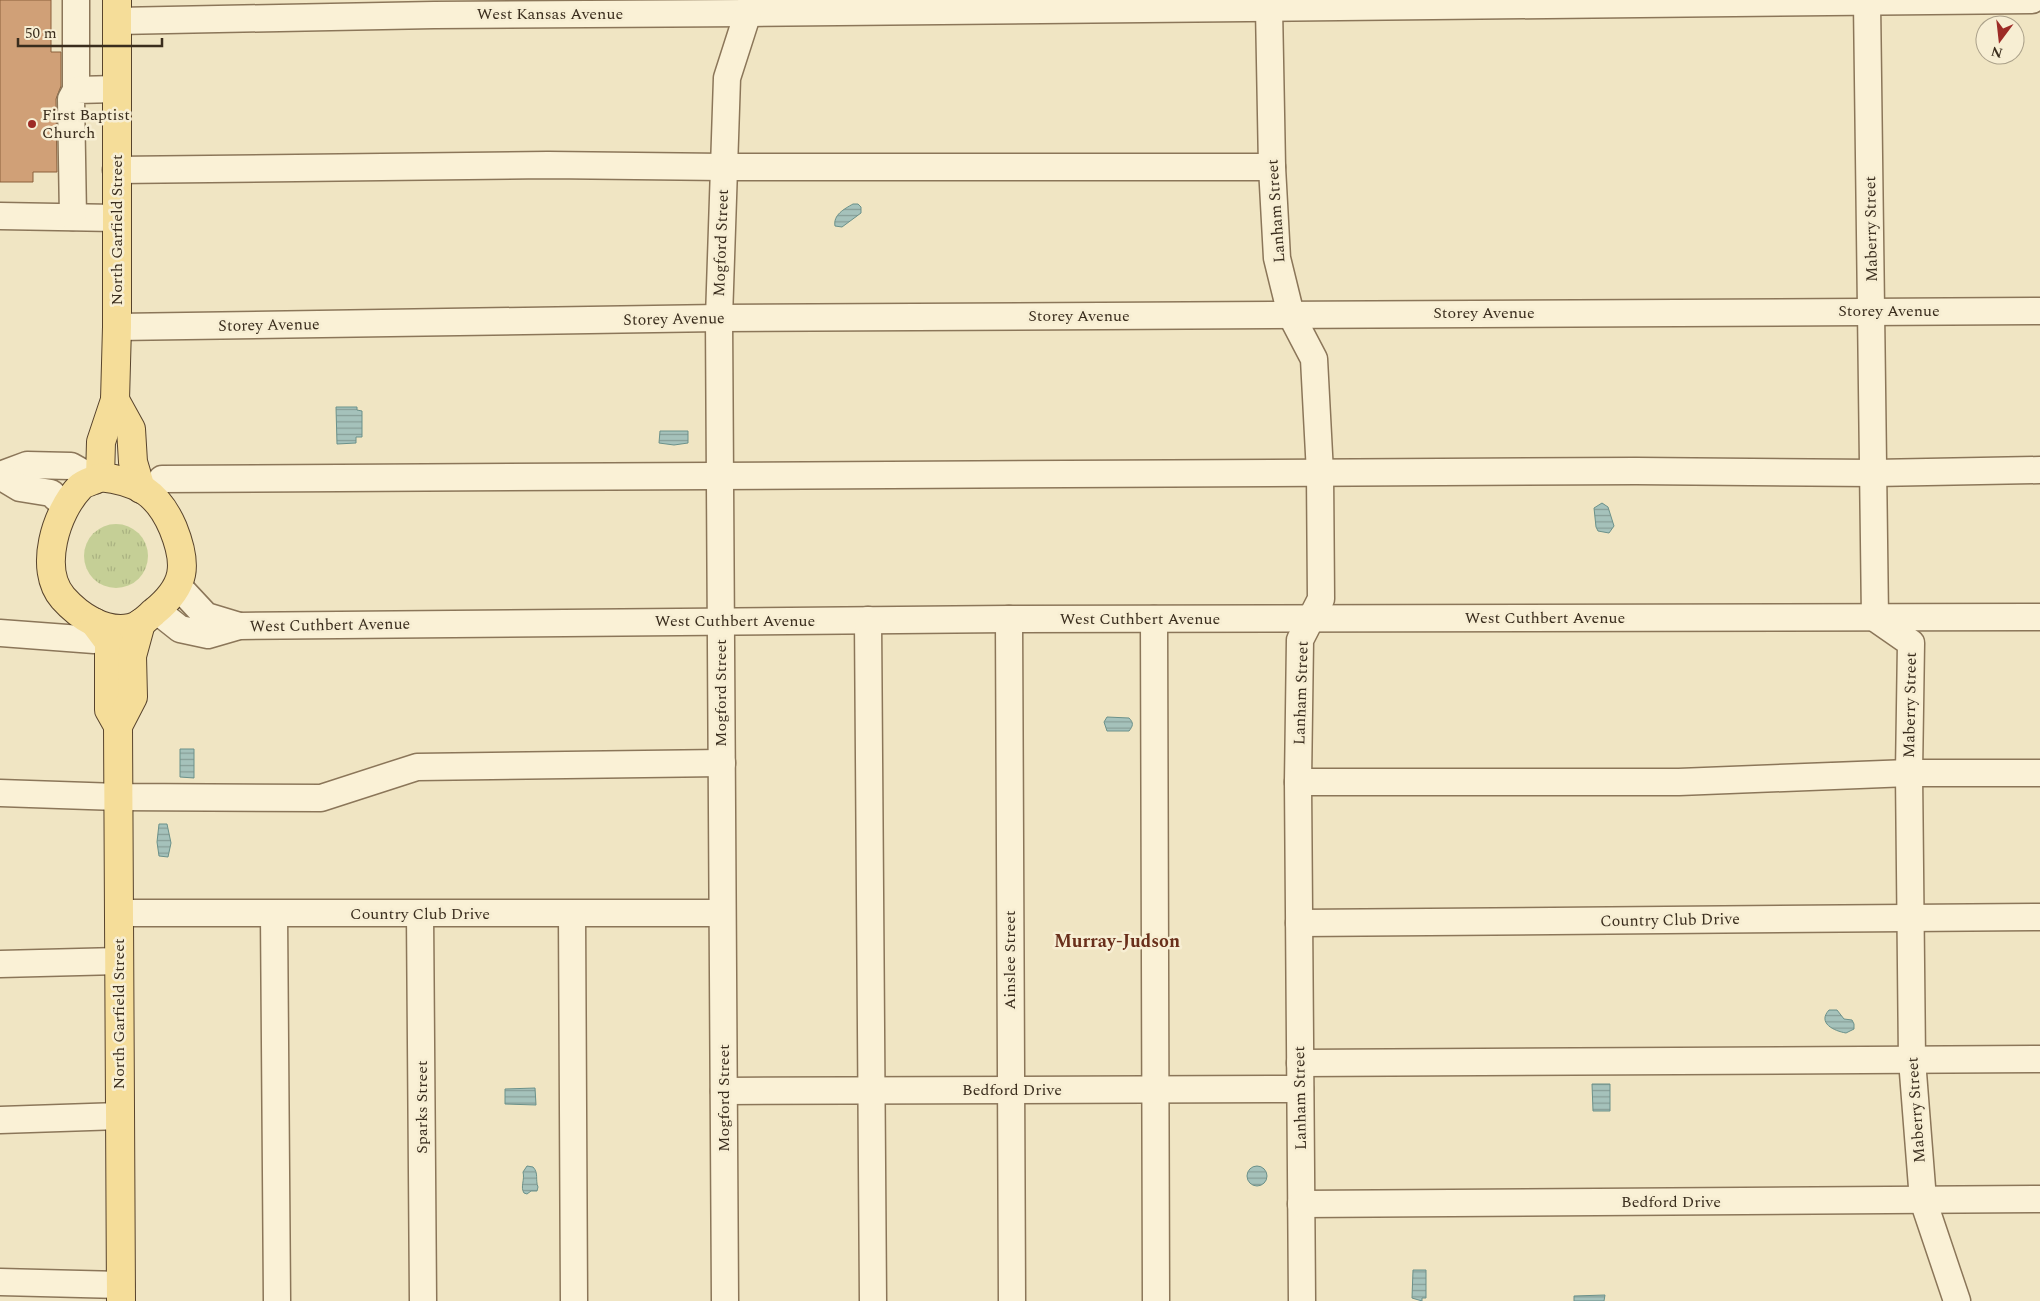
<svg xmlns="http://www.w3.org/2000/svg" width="2040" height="1301" font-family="Spectral,serif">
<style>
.grass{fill:url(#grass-tufts)}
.water{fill:url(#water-rules);stroke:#6b918a}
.building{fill:#d0a077;stroke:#8b603d}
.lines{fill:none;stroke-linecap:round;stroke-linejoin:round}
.minor-casing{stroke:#8b7659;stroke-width:29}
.major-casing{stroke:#58442d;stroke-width:30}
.minor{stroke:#faf1d6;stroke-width:26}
.major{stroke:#f5dd99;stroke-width:28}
.poi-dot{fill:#9d2b26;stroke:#f7eed3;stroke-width:2}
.labels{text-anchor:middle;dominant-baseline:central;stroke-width:5;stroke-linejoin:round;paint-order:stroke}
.street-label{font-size:16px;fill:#3a2d1d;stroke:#f7eed3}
.poi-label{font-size:16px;fill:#3a2d1d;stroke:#f7eed3;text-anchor:start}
.neighbourhood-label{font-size:18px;font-weight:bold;fill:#692f1b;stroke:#f7eed3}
</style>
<defs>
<pattern id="grass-tufts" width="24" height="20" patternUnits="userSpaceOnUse" patternTransform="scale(1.25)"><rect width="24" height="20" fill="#c5cf96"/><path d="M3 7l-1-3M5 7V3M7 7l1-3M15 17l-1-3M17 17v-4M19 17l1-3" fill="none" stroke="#aab281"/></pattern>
<pattern id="water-rules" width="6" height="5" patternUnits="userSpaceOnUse" patternTransform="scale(1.25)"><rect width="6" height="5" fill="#a5c2bb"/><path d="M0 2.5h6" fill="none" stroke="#879e97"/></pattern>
</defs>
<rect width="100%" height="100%" fill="#f0e5c3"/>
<circle class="grass" cx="116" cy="556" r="32"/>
<g class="water">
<path d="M853 204H858L861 207V213L842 227 835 226C833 215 844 209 853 204Z"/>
<polygon points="336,407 357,407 357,410 362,411 362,437 356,437 356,443 337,444"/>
<polygon points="660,431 688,431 688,443 674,445 659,443"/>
<polygon points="1602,503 1608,507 1614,526 1609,533 1598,531 1596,527 1594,508"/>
<path d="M1107 717 1129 718C1134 723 1133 726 1129 731H1107L1104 722Z"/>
<polygon points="180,749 194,749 194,778 180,777"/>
<polygon points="159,824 167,824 171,843 168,857 159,856 157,842"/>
<path d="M1829 1010H1837L1844 1019 1852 1020 1854 1024V1029L1846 1033C1834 1031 1817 1023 1829 1010Z"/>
<polygon points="1592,1084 1610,1084 1610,1111 1593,1111"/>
<polygon points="535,1088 536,1105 505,1104 505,1089"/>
<circle cx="1257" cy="1176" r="10"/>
<path d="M527 1166 533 1167C539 1173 535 1180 538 1187L537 1191H531L527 1194 524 1193C520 1187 525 1180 523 1172Z"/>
<polygon points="1413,1270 1426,1270 1426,1298 1422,1298 1422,1301 1412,1298"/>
<polygon points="1605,1295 1604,1301 1574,1301 1574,1296"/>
</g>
<polygon class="building" points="0,0 51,0 51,52 61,52 61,86 56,99 57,172 33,172 33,182 0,182"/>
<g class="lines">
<g class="minor-casing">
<g id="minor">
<polyline points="1867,2 1875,618 1911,643 1909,773 1912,1060 1923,1200 1957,1301"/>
<polyline points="1269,8 1272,167 1277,258 1291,315 1314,359 1320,473 1321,599 1300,640 1298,782 1302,1301"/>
<polyline points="117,21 434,15 748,13 2032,0"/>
<polyline points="76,90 76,0"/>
<polyline points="116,170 548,165 724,167 1272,167"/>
<polyline points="0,216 116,218"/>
<polyline points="73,217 71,99 76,90 117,89"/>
<polyline points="117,327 719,318 2040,311"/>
<polyline points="0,475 27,465 71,466 96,480"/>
<polyline points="0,476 20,488 51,493 65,506"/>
<polyline points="162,479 1636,471 1874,473 2040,470"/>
<polyline points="178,586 206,616 239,626"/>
<polyline points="156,610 180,629 208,635 239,626 1009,619 2040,617"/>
<polyline points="1009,619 1012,1301"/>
<polyline points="1154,619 1156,1301"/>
<polyline points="868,620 873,1301"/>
<polyline points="0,633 94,640"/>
<polyline points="1298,782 1679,782 1909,773 2040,773"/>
<polyline points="0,793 118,797 321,798 417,767 722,763"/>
<polyline points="119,913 722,913"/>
<polyline points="274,914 277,1301"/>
<polyline points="420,914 423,1301"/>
<polyline points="572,914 574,1301"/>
<polyline points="1299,923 2040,917"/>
<polyline points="0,964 119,961"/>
<polyline points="1300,1063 2040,1059"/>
<polyline points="724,1091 1300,1089"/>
<polyline points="0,1120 120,1116"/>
<polyline points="1301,1204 2040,1199"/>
<polyline points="0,1282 121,1285"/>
<polyline points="725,1301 719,318 727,78 752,0"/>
</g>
</g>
<g class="major-casing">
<g id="major">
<polyline points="115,400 131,429 133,462 141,489"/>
<polyline points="100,477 101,442 115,400 117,327 117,0"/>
<path d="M100 477C138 481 158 493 173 528 188 565 186 586 154 612 147 618 140 626 130 628 104 633 79 616 63 598 38 569 56 512 80 487 85 482 94 481 100 477Z"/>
<polyline points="94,622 109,642 109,710 118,726"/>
<polyline points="121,1301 118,726 133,697 132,656 141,623"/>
</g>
</g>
<use href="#minor" class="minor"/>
<use href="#major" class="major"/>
</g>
<circle class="poi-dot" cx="32" cy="124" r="5"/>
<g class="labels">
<g class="street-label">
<text x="550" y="14">West Kansas Avenue</text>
<text transform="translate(1276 211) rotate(-94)">Lanham Street</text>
<text transform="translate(1871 229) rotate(-91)">Maberry Street</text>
<text transform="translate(117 230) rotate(-90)">North Garfield Street</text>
<text transform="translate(721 243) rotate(-88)">Mogford Street</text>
<text x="1889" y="311">Storey Avenue</text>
<text x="1484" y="313">Storey Avenue</text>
<text x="1079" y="316">Storey Avenue</text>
<text transform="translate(674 319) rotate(-1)">Storey Avenue</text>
<text transform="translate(269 325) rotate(-1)">Storey Avenue</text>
<text x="1545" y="618">West Cuthbert Avenue</text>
<text x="1140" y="619">West Cuthbert Avenue</text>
<text x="735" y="621">West Cuthbert Avenue</text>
<text transform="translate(330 625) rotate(-1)">West Cuthbert Avenue</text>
<text transform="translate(721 693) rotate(-90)">Mogford Street</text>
<text transform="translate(1301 693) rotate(-88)">Lanham Street</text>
<text transform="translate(1910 705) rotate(-89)">Maberry Street</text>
<text x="420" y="914">Country Club Drive</text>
<text transform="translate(1670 920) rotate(-1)">Country Club Drive</text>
<text transform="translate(1010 960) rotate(-90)">Ainslee Street</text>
<text transform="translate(119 1014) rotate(-90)">North Garfield Street</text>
<text x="1012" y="1090">Bedford Drive</text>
<text transform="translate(724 1098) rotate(-90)">Mogford Street</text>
<text transform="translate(1300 1098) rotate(-91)">Lanham Street</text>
<text transform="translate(422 1107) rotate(-90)">Sparks Street</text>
<text transform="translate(1916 1110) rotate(-94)">Maberry Street</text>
<text x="1671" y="1202">Bedford Drive</text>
</g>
<g class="poi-label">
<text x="42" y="115">First Baptist<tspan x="42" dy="18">Church</tspan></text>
</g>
<g class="neighbourhood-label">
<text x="1117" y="941">Murray-Judson</text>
</g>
</g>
<g transform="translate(2000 40) rotate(195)"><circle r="24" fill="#f7eed3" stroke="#aba18a"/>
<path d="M0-4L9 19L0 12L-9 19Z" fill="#9d2b26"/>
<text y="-8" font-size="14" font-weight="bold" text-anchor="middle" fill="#3a2d1d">N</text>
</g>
<path d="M18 38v8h144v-8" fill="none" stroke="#3a2d1d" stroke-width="2.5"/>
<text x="25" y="38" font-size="15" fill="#3a2d1d" stroke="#f7eed3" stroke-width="4" paint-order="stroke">50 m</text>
</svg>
